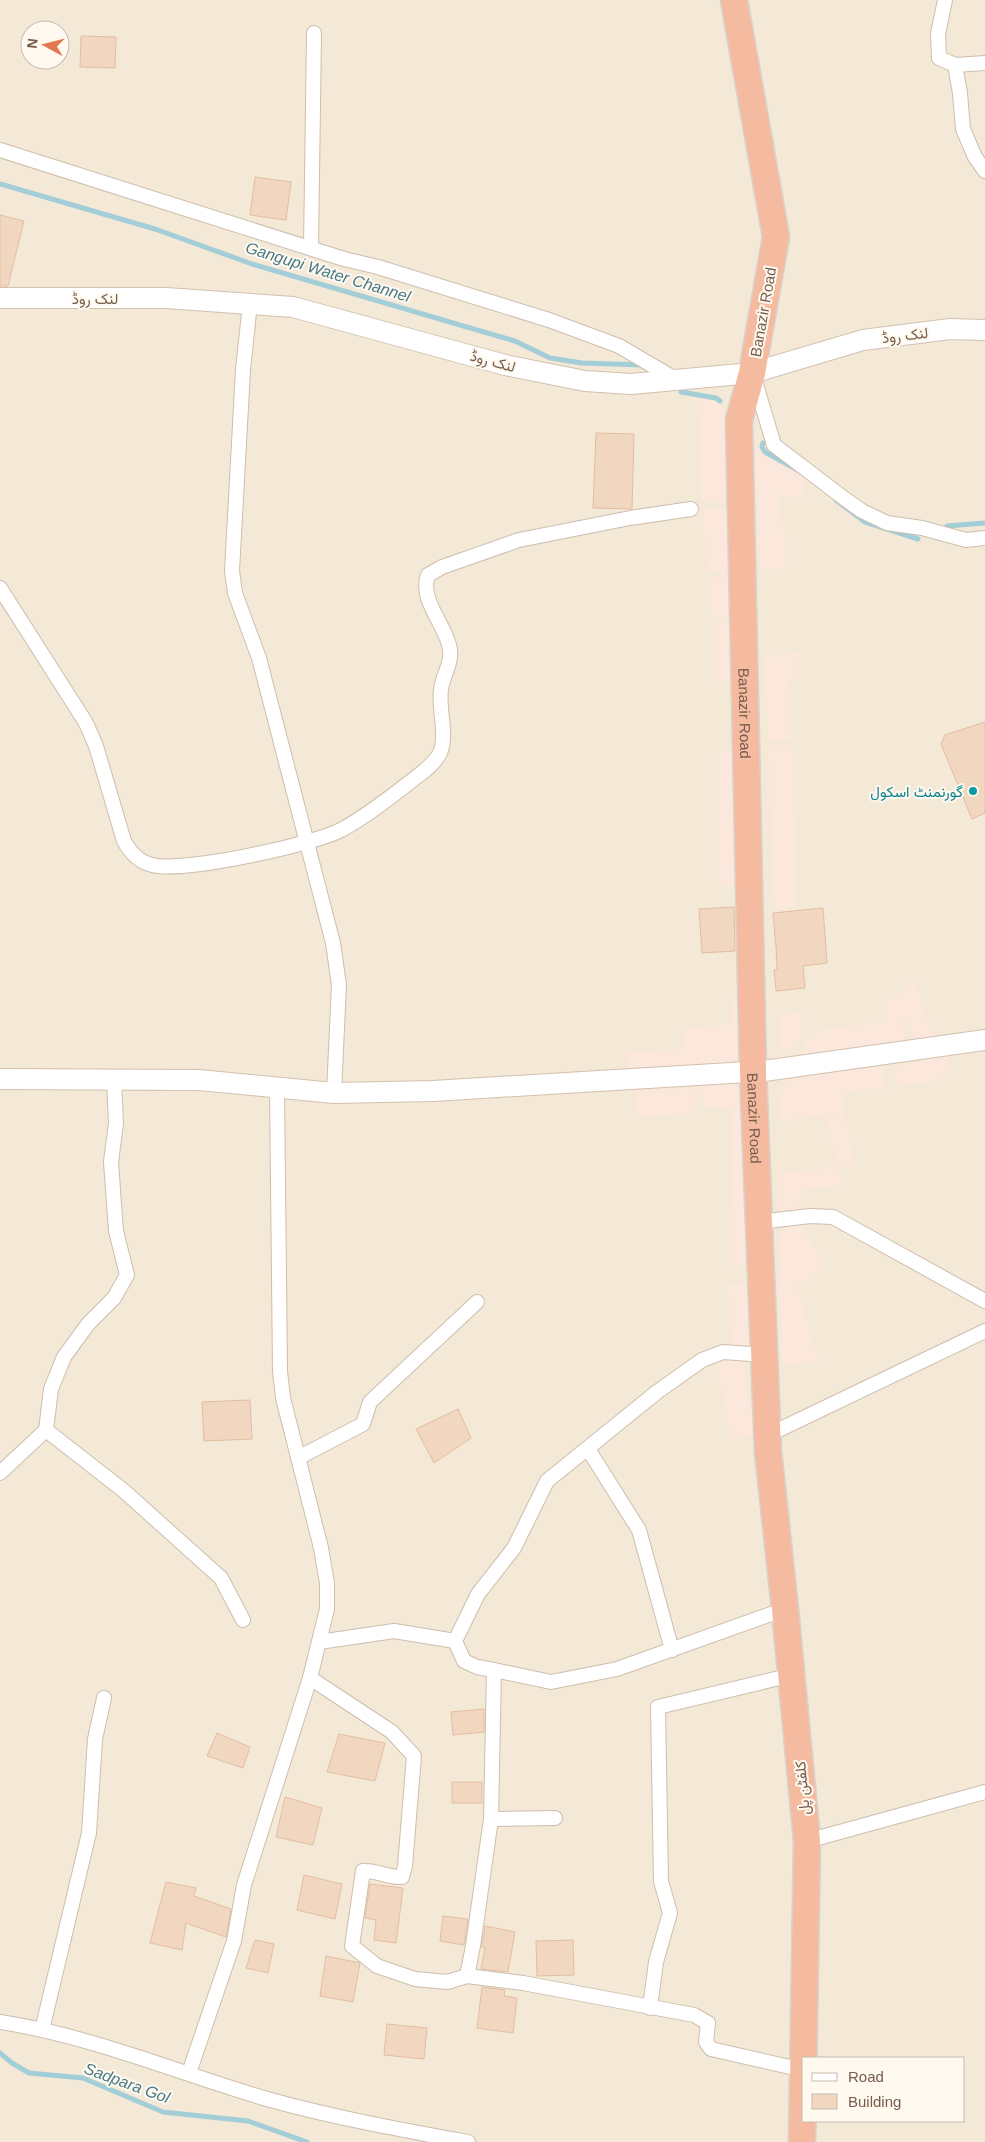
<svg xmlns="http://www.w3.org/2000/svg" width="985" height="2142" font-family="Arial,Vazirmatn,sans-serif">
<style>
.residential{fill:#f4e8d7;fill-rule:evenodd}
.commercial{fill:#fce7dc}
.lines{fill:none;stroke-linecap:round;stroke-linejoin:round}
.stream{stroke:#a3cdd7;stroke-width:5}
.building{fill:#f1d6c0;stroke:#e3bea1}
.street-casing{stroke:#cebeae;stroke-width:16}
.secondary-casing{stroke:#d3c0ae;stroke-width:22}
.highway-casing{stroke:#d9d2cd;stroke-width:29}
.street{stroke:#fff;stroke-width:14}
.secondary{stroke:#fff;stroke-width:20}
.highway{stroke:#f5bba1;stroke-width:26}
.culture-dot{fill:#0f9aa8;stroke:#fff9ef;stroke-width:2}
.labels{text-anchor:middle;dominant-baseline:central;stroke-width:4;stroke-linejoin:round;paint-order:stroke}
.street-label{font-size:15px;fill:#765d4c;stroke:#fff9ef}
.culture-label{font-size:15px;fill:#0d838f;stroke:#fff9ef;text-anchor:end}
.water-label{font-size:16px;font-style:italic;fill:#467a89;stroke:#fff9ef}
</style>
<rect width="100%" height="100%" fill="#fcf5e8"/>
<path class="residential" d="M0 0H985V2142H0ZM30 30H60V60H30ZM804 2058H964V2121H804Z"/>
<g class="commercial">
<polygon points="697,399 716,400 725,410 730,502 702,502"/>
<polygon points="755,449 771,457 778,464 805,478 802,499 778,495 784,533 786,568 760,569"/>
<polygon points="729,507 732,570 707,573 703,509"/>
<polygon points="733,574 735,614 713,618 709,578"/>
<polygon points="736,621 737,680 714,681 714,623"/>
<polygon points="799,652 799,678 790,678 791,740 768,740 764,657"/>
<polygon points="792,745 797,907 774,909 768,746"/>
<polygon points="739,750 745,885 720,886 718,753"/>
<polygon points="750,973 749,1054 726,1064 627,1073 626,1052 682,1049 683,1028 714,1026 731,1022 734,1000 739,999 736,974"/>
<polygon points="915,981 933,1037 914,1043 909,1020 902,1019 905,1045 803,1057 803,1042 823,1030 888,1021 884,1004"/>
<polygon points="801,1013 802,1037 781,1055 778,1014"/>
<polygon points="947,1056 952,1067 934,1082 896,1087 894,1066"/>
<polygon points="883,1065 885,1088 843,1092 844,1112 854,1165 838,1167 842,1185 801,1191 797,1212 778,1213 778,1173 838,1167 826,1117 838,1113 780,1121 780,1099 783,1086 789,1079 802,1075"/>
<polygon points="730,1084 751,1086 750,1265 729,1266 732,1108 703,1107 702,1086"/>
<polygon points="694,1088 695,1113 636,1117 636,1090"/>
<polygon points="797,1222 827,1265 797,1286 818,1360 782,1366 778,1233"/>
<polygon points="752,1283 755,1351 731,1351 728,1284"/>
<polygon points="742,1357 756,1435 731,1440 717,1361"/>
</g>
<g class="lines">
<g class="stream">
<polyline points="0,184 155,229 252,264 515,341 550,358 582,363 643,365"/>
<polyline points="681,392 716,398 720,401"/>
<polyline points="763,443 762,447 765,452 796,469"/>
<polyline points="836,500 865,522 918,539"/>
<polyline points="947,526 985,523"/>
<polyline points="0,2053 12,2063 29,2073 83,2078 163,2112 248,2121 307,2142"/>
</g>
</g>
<g class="building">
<polygon points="81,36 116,37 115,68 80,67"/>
<polygon points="255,177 291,182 286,220 250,215"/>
<polygon points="0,215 24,221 8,286 0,286"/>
<polygon points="596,433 634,434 632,509 593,508"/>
<polygon points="985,722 985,813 972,819 941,744 945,735"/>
<polygon points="734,907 735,951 702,953 699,909"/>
<polygon points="823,908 827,963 803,966 805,988 776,991 774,970 777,969 776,947 773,913"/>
<polygon points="250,1400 252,1439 204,1441 202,1402"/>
<polygon points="458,1409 471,1438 434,1463 416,1429"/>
<polygon points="484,1709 484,1732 453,1735 451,1712"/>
<polygon points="217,1733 250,1747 243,1768 207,1756"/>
<polygon points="339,1734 385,1743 375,1781 327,1772"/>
<rect x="452" y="1782" width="30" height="21"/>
<polygon points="285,1797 322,1808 313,1845 276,1837"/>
<polygon points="304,1875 342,1884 335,1919 297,1910"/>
<polygon points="166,1882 196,1888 194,1896 231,1909 226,1937 186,1923 182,1950 150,1943"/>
<polygon points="370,1884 403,1888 396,1943 374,1940 376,1920 365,1918"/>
<polygon points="443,1916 468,1919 464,1945 440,1941"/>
<polygon points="485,1926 515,1932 508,1972 481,1969 485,1948 482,1947"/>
<polygon points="255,1940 274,1944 268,1973 246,1968"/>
<polygon points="573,1940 574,1975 537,1976 536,1941"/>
<polygon points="326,1956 360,1963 353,2002 320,1996"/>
<polygon points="482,1987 505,1990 504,1996 517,1998 513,2033 477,2028"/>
<polygon points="387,2024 427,2028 424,2059 384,2055"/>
</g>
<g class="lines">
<g class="street-casing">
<g id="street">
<polyline points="945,0 938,34 939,58 955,65 985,63"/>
<polyline points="955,65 960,93 963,129 975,157 985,171"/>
<polyline points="0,150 344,259 378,267 549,320 619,346 677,380"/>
<polyline points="311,248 314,33"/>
<polyline points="250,303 243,370 232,571 235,593 259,658 333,943 339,985 334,1093"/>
<polyline points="754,378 774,445 845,499 862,511 887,523 922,528 966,540 985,538"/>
<path d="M0 588 86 723 96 746 124 841C130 852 139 862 152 865 183 873 311 845 341 830 365 817 388 799 410 782 420 774 434 765 440 753 448 734 438 710 441 689 443 674 454 661 449 645 444 623 419 599 428 575L442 567 519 540 630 518 691 509"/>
<polyline points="114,1080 116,1123 111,1162 116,1231 127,1275 114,1298 88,1324 64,1357 51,1389 46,1430 124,1491 221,1578 243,1620"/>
<polyline points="759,1222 810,1216 833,1217 985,1301"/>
<polyline points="768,1435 985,1331"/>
<polyline points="588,1449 639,1530 672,1650"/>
<polyline points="298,1458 363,1424 370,1402 477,1302"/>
<polyline points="0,1473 46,1430"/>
<polyline points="455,1641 478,1594 514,1548 547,1481 657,1392 702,1360 723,1352 765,1355"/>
<polyline points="319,1642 394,1631 455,1641 464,1661 477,1667 494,1670"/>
<path d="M310 1678 392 1732 414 1756 405 1866 402 1877C388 1878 377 1870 363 1871L352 1946 377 1966 415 1979 447 1982 467 1976"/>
<polyline points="555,1818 491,1819 473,1946 467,1976 523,1983 694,2015 708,2023 706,2042 711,2049 803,2070"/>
<polyline points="491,1819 494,1670 551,1682 617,1669 785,1609"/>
<polyline points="807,1841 985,1792"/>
<polyline points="650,2008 656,1962 670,1913 661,1881 658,1707 792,1675"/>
<path d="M0 2022C92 2036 178 2073 267 2099 331 2117 402 2130 468 2142"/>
<polyline points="42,2030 89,1833 95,1739 104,1698"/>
<polyline points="189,2073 234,1941 244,1885 310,1678 327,1609 327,1583 321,1548 283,1398 280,1371 277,1088"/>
</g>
</g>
<g class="secondary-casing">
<g id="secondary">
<polyline points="0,298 166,298 293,307 505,365 585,381 631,384 752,373 863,340 950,329 985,330"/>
<polyline points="0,1079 199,1080 334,1093 433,1091 764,1071 985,1040"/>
</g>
</g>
<g class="highway-casing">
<g id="highway">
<path id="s1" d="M734 0 776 237 752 373 739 420 753 1072 768 1451 785 1609 807 1841 802 2142"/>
</g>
</g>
<use href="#street" class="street"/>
<use href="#secondary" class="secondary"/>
<use href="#highway" class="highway"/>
</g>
<circle class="culture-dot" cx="973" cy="791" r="5"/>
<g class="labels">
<g class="street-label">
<text x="95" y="298">لنک روڈ</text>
<text transform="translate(763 312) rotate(-80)">Banazir Road</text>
<text transform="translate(905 335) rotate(-7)">لنک روڈ</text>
<text transform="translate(493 361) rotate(15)">لنک روڈ</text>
<text stroke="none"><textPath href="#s1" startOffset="721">Banazir Road</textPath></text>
<text stroke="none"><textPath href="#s1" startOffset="1126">Banazir Road</textPath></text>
<text transform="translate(802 1788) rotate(-95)">کلفٹن پل</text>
</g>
<g class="culture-label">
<text x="963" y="791">گورنمنٹ اسکول</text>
</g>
<g class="water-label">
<text transform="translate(328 272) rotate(17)">Gangupi Water Channel</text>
<text transform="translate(127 2083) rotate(20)">Sadpara Gol</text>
</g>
</g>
<rect x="802" y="2057" width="162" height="65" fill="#fff9ef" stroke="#c8bbae"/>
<rect x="812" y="2073" width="25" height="8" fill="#ffffff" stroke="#c8bbae"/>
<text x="848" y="2082" font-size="15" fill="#765d4c">Road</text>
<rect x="812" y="2094" width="25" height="15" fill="#f1d6c0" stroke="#c8bbae"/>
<text x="848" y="2107" font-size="15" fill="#765d4c">Building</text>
<g transform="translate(45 45) rotate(277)"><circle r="24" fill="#fff9ef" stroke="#c8bbae"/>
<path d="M0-4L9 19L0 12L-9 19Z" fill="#e37850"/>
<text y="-8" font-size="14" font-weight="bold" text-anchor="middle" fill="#765d4c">N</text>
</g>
</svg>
